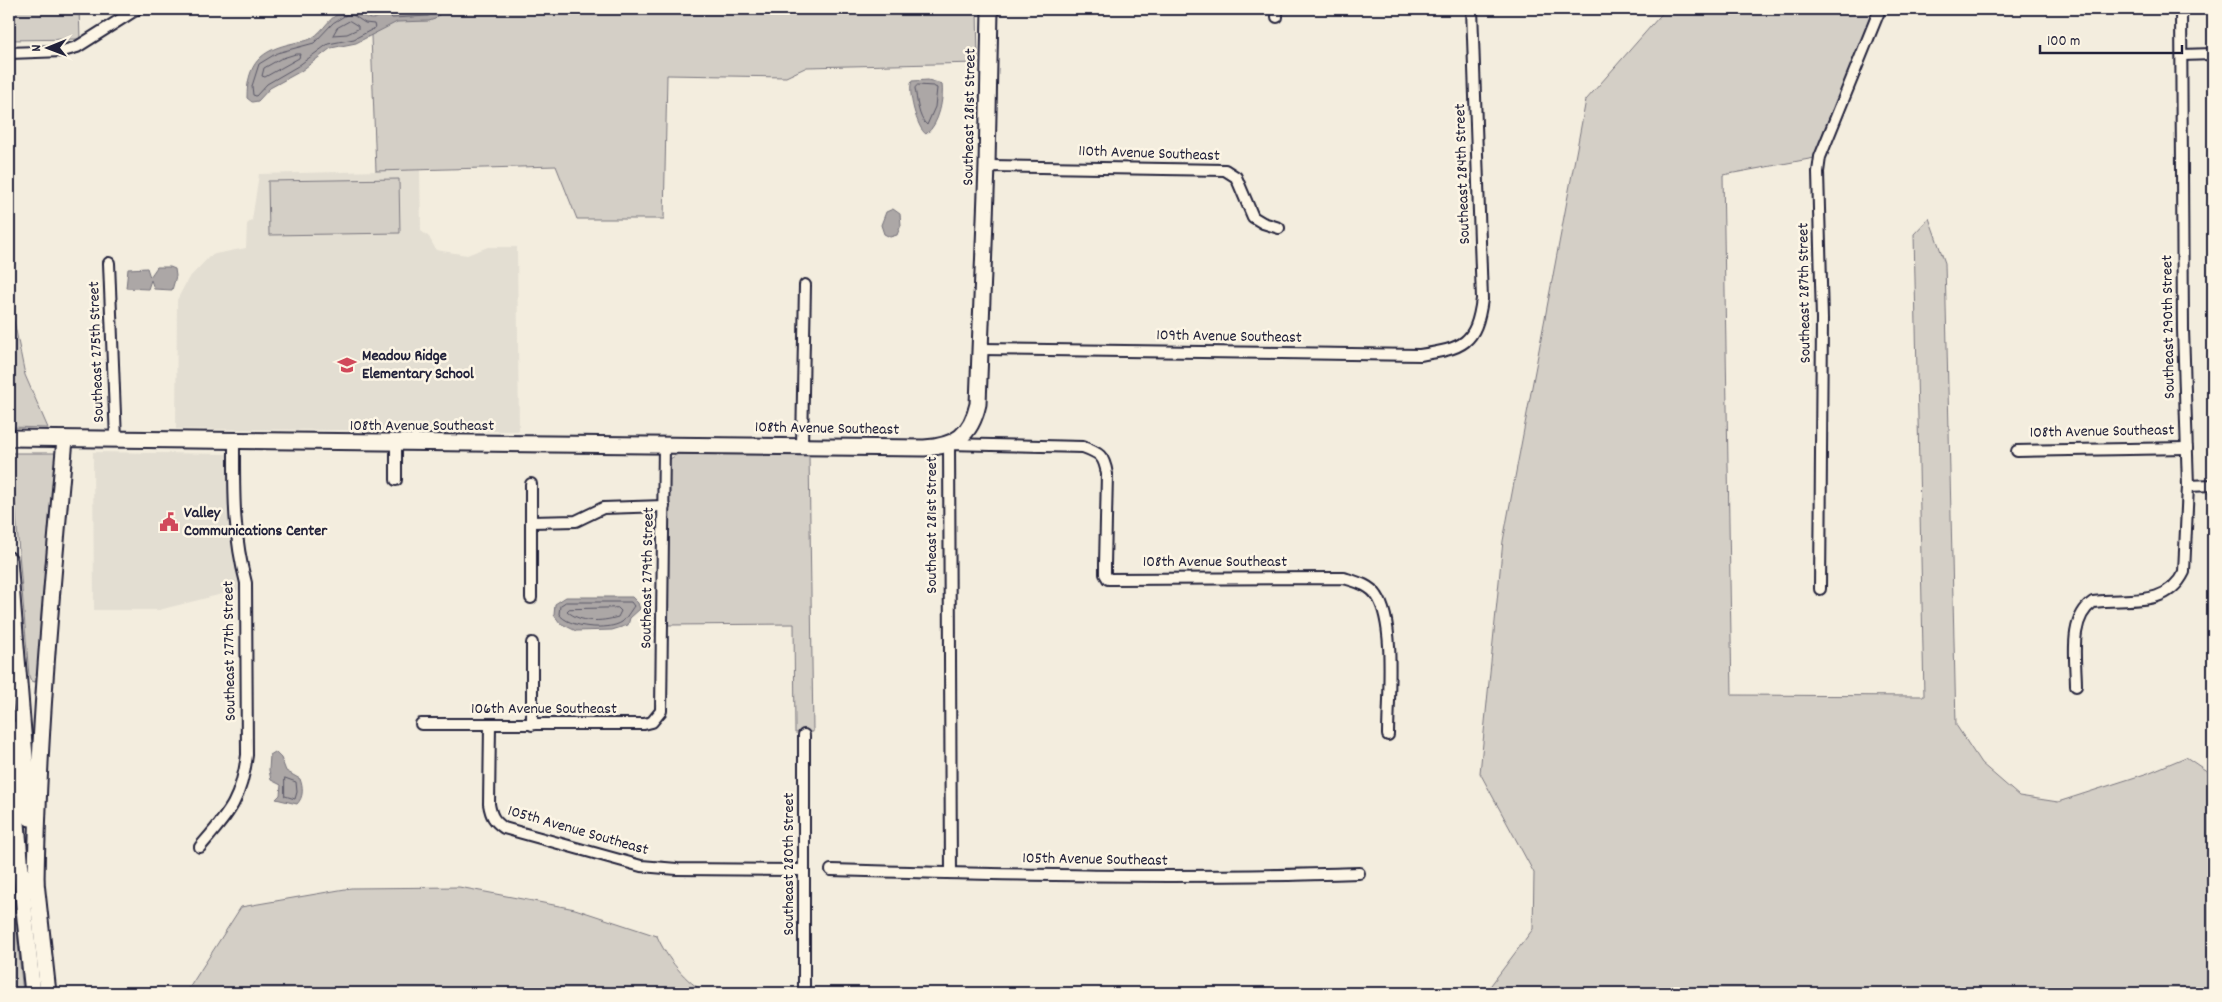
<svg xmlns="http://www.w3.org/2000/svg" width="2222" height="1002" font-family="Dekko,sans-serif">
<style>
.built{fill:#e3ded2}
.green{fill:#d4cfc6;stroke:#7b7880}
.water{fill:#aca7a6;stroke:#75727b}
.lines{fill:none;stroke-linecap:round;stroke-linejoin:round}
.shore{stroke:#595766;stroke-width:1}
.street-casing{stroke:#22223b;stroke-width:14}
.secondary-casing{stroke:#22223b;stroke-width:19}
.street{stroke:#fcf5e5;stroke-width:10}
.secondary{stroke:#fcf5e5;stroke-width:15}
.labels{text-anchor:middle;dominant-baseline:central;stroke-width:5;stroke-linejoin:round;paint-order:stroke}
.street-label{font-size:16px;fill:#22223b;stroke:#fcf5e5}
.poi-label{font-size:16px;font-weight:bold;fill:#22223b;stroke:#fcf5e5;text-anchor:start}
</style>
<rect width="100%" height="100%" fill="#f3edde"/>
<filter id="ink" filterUnits="userSpaceOnUse"><feTurbulence type="fractalNoise" baseFrequency=".02" numOctaves="2"/><feDisplacementMap in="SourceGraphic" scale="10" xChannelSelector="R" yChannelSelector="G"/><feConvolveMatrix kernelMatrix="1 2 1 2 8 2 1 2 1" color-interpolation-filters="sRGB"/></filter>
<g filter="url(#ink)">
<g class="built">
<polygon points="420,170 421,231 429,237 436,250 467,255 488,247 517,247 519,431 176,429 177,300 188,279 209,257 215,254 246,248 247,224 252,220 259,174"/>
<polygon points="93,452 229,454 229,528 242,589 159,610 94,610"/>
</g>
<g class="green">
<polygon points="9,9 79,9 80,39 9,40"/>
<polygon points="370,9 977,9 978,63 807,67 786,77 667,75 664,219 577,219 556,166 376,171"/>
<polygon points="1666,9 1877,9 1820,157 1723,175 1732,695 1924,696 1914,234 1929,218 1945,263 1956,725 1981,763 2019,796 2058,802 2148,773 2186,757 2211,774 2213,778 2213,993 1485,993 1533,929 1534,873 1480,773 1503,541 1586,100"/>
<polygon points="399,179 400,233 269,235 268,181"/>
<polygon points="9,296 25,375 48,428 9,427"/>
<polygon points="11,453 56,453 37,679 35,682 31,681 29,676"/>
<polygon points="678,454 809,454 813,732 795,733 794,624 668,625 667,466 670,459"/>
<polygon points="9,853 23,993 9,993"/>
<path d="M459 887 575 909 657 936C666 957 686 983 707 993H186L241 907 351 888Z"/>
</g>
<g class="water">
<path d="M393 9H445L435 19 429 21 397 22 356 43 331 48 301 71 270 88 258 101 252 102 247 98C247 64 260 50 294 43 300 41 306 42 312 38 325 30 328 17 344 11 357 6 362 20 373 19 379 18 386 11 393 9Z"/>
<path d="M928 80 942 84C944 98 939 125 926 134 917 129 907 90 912 81Z"/>
<polygon points="893,209 900,214 901,225 897,235 890,237 884,234 881,225 886,212"/>
<polygon points="157,267 170,267 175,269 176,276 172,290 154,289 151,280 148,289 126,288 128,269 147,268 150,277"/>
<polygon points="566,597 632,597 638,603 640,609 630,618 628,625 612,630 576,631 560,623 554,615 555,604"/>
<path d="M275 752 281 758 286 771 300 779C303 787 304 797 297 804L276 799 280 795 281 785 271 780 269 770 270 755Z"/>
</g>
<g class="lines">
<g class="shore">
<polyline points="392,9 390,16 392,18 428,16 440,9"/>
<polygon points="350,13 365,23 374,24 375,28 354,39 328,44 298,66 267,84 256,96 253,95 252,86 259,64 277,53 314,43 333,23"/>
<polygon points="350,21 358,26 358,29 347,34 333,35 337,28"/>
<polygon points="296,54 300,54 299,58 265,77 262,76 264,68 280,59"/>
<path d="M918 85 933 86 937 88 935 107 927 125C918 118 917 99 915 88Z"/>
<path d="M566 602H631L634 606C631 610 625 620 622 622 609 631 568 628 559 614L560 606Z"/>
<path d="M618 608 621 611 618 617C601 622 580 623 567 611L569 609Z"/>
<polygon points="285,778 296,782 297,792 295,799 285,796"/>
</g>
<g class="street-casing">
<g id="street">
<polyline points="1277,9 1277,17"/>
<polyline points="9,53 63,51 77,47 137,9"/>
<polyline points="2182,55 2213,54"/>
<polyline points="987,166 1225,170 1236,177 1253,217 1263,223 1279,228"/>
<polyline points="109,263 116,440"/>
<path d="M980 349 1420 355C1463 348 1476 345 1482 299L1472 9"/>
<polyline points="396,443 396,480"/>
<polyline points="802,446 805,285"/>
<polyline points="2017,451 2187,448"/>
<polyline points="531,484 531,598"/>
<polyline points="2188,486 2213,485"/>
<polyline points="531,522 576,521 603,508 664,506"/>
<polyline points="1820,589 1822,319 1818,172 1820,157 1880,9"/>
<polyline points="532,643 532,725"/>
<path d="M2076 686C2076 660 2068 619 2093 602 2127 597 2166 609 2184 572L2188 486 2183 329 2181 9"/>
<polyline points="421,724 644,724 652,722 661,711 664,445"/>
<path d="M490 725 489 804C491 816 494 821 504 828L641 866 677 869 803 870"/>
<polyline points="804,735 804,993"/>
<path d="M200 847C229 813 241 801 247 755L246 583C233 534 234 492 234 442"/>
<path d="M831 870C1007 875 1183 879 1359 873"/>
<path d="M951 873 949 444 1083 447C1099 453 1104 455 1107 474L1105 565V574L1108 579 1344 578C1357 582 1370 585 1377 596 1396 624 1388 700 1388 735"/>
</g>
</g>
<g class="secondary-casing">
<g id="secondary">
<path d="M9 438 924 448C956 446 971 435 978 404L987 166 990 9"/>
<polyline points="9,560 30,818"/>
<polyline points="9,727 25,919 33,993"/>
<polyline points="35,873 48,993"/>
<path d="M36 882C38 734 52 587 65 439"/>
</g>
</g>
<use href="#street" class="street"/>
<use href="#secondary" class="secondary"/>
</g>
</g>
<defs>
<g id="school-bare" transform="scale(1.5)"><path d="M0-5L7-2L0 1L-7-2ZM-4 1L0 2.5L4 1V4Q0 6-4 4Z" fill="#d1495b" stroke="#fcf5e5" stroke-width="2.5" paint-order="stroke"/></g>
<g id="civic-bare" transform="scale(1.5)"><path d="M-.6-6.5H3V-4.5H.6V-3L4-1V1h2V6H-6V1h2V-1L-.6-3ZM-1.2 2.5V6h2.4V2.5Z" fill="#d1495b" stroke="#fcf5e5" stroke-width="2.5" paint-order="stroke"/></g>
</defs>
<g fill-rule="evenodd">
<use href="#school-bare" x="347" y="365"/>
<use href="#civic-bare" x="169" y="522"/>
</g>
<g class="labels">
<g class="street-label">
<text transform="translate(970 117) rotate(-89)">Southeast 281st Street</text>
<text transform="translate(1149 154) rotate(2)">110th Avenue Southeast</text>
<text transform="translate(1463 174) rotate(-92)">Southeast 284th Street</text>
<text transform="translate(1805 293) rotate(-91)">Southeast 287th Street</text>
<text transform="translate(2169 327) rotate(-91)">Southeast 290th Street</text>
<text transform="translate(1229 337) rotate(1)">109th Avenue Southeast</text>
<text transform="translate(97 352) rotate(-92)">Southeast 275th Street</text>
<text x="422" y="426">108th Avenue Southeast</text>
<text transform="translate(827 429) rotate(1)">108th Avenue Southeast</text>
<text transform="translate(2102 432) rotate(-1)">108th Avenue Southeast</text>
<text transform="translate(932 525) rotate(-90)">Southeast 281st Street</text>
<text x="1215" y="562">108th Avenue Southeast</text>
<text transform="translate(648 578) rotate(-89)">Southeast 279th Street</text>
<text transform="translate(230 651) rotate(-91)">Southeast 277th Street</text>
<text x="544" y="709">106th Avenue Southeast</text>
<text transform="translate(578 831) rotate(16)">105th Avenue Southeast</text>
<text transform="translate(1095 860) rotate(1)">105th Avenue Southeast</text>
<text transform="translate(789 864) rotate(-90)">Southeast 280th Street</text>
</g>
<g class="poi-label">
<text x="362" y="356">Meadow Ridge<tspan x="362" dy="18">Elementary School</tspan></text>
<text x="184" y="513">Valley<tspan x="184" dy="18">Communications Center</tspan></text>
</g>
</g>
<rect width="2222" height="1002" fill="none" stroke="#fcf5e5" stroke-width="30"/>
<rect x="15" y="15" width="2192" height="972" fill="none" stroke="#22223b" stroke-width="2" filter="url(#ink)"/>
<g transform="translate(48 48) rotate(269)" stroke="#fcf5e5" stroke-width="4" paint-order="stroke">
<path d="M0-4L9 19L0 12L-9 19Z" fill="#22223b"/>
<text y="-8" font-size="14" font-weight="bold" text-anchor="middle" fill="#22223b">N</text>
</g>
<path d="M2040 45v8h142v-8" fill="none" stroke="#22223b" stroke-width="2.5"/>
<text x="2047" y="45" font-size="15" fill="#22223b" stroke="#fcf5e5" stroke-width="4" paint-order="stroke">100 m</text>
</svg>
